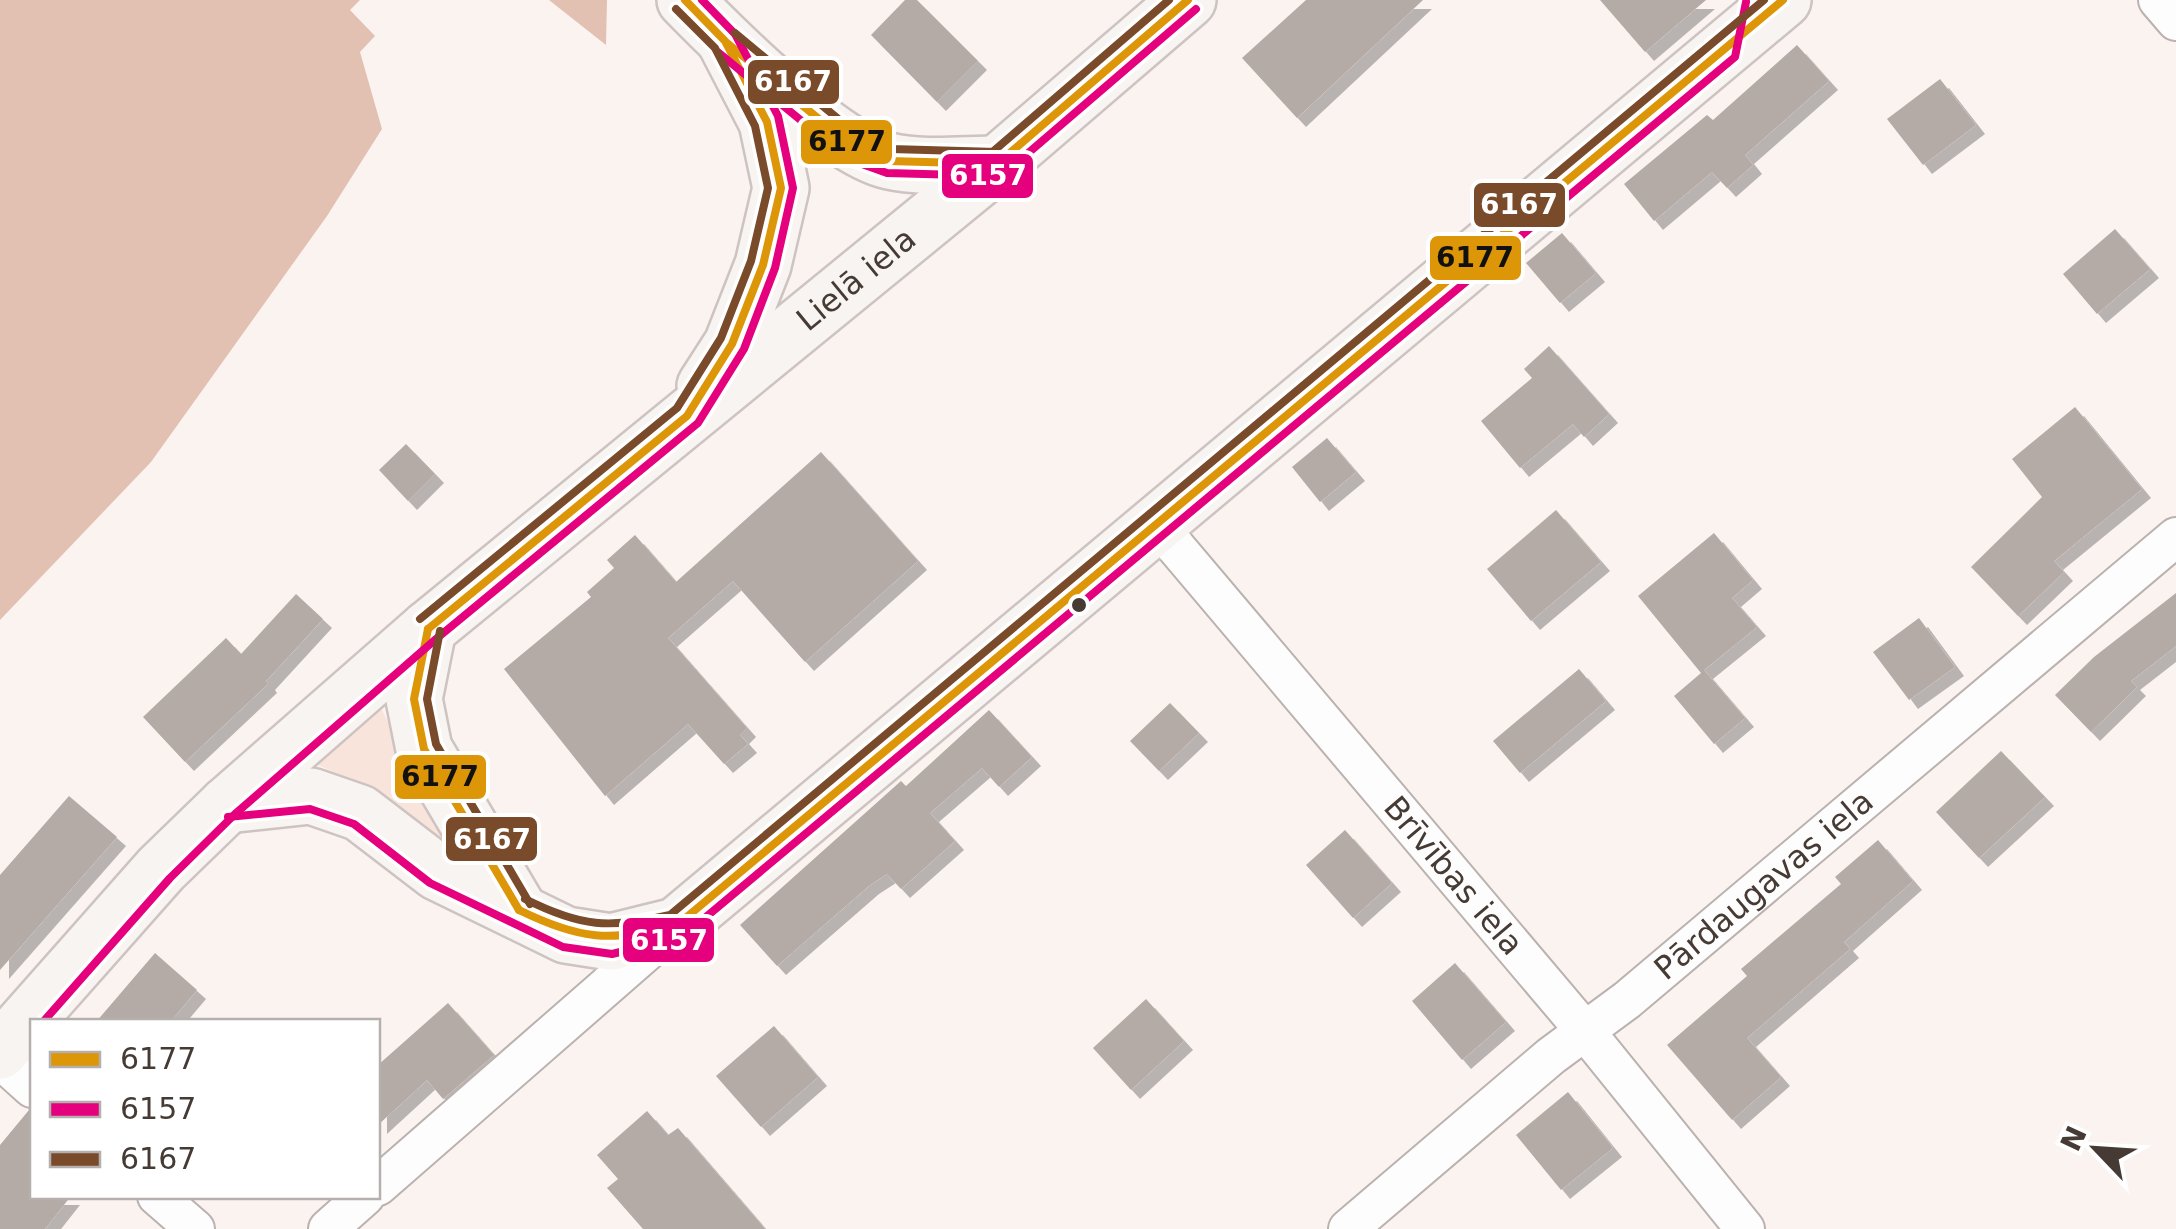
<svg xmlns="http://www.w3.org/2000/svg" width="2176" height="1229" font-family="'DejaVu Sans',sans-serif">
<style>
.green{fill:#f9e4dc}
.water{fill:#e3c1b2}
.building{fill:#b4aba7;filter:url(#shadow)}
.lines{fill:none;stroke-linecap:round;stroke-linejoin:round}
.minor-casing{stroke:#bbb2af;stroke-width:42}
.primary-casing{stroke:#cdc3c0;stroke-width:60}
.minor{stroke:#fefdfd;stroke-width:38}
.primary{stroke:#f8f4f2;stroke-width:55}
.bus-1-casing{stroke:#fff;stroke-width:15}
.bus-2-casing{stroke:#fff;stroke-width:15}
.bus-3-casing{stroke:#fff;stroke-width:15}
.bus-1{stroke:#dc9608;stroke-width:8}
.bus-2{stroke:#e5007d;stroke-width:8}
.bus-3{stroke:#7a4b2a;stroke-width:8}
.bus-dot{fill:#463a34;stroke:#fff;stroke-width:4}
.labels{text-anchor:middle;dominant-baseline:central;stroke-width:10;stroke-linejoin:round;paint-order:stroke}
.street-label{font-size:32px;fill:#463a34;stroke:#fff}
.line-badge{stroke:#fff;stroke-width:4}
.badge-label{font-size:28px;text-anchor:middle;font-weight:bold;fill:#fff}
.pale-badge-label{font-size:28px;text-anchor:middle;font-weight:bold;fill:#111}
</style>
<defs>
<filter id="shadow"><feDropShadow dx="9" dy="9" stdDeviation="0" flood-color="#0004"/></filter>
</defs>
<rect width="100%" height="100%" fill="#fbf3f0"/>
<polygon class="green" points="381,708 456,860 365,787 314,763"/>
<g class="water">
<polygon points="0,0 360,0 350,10 375,36 360,52 382,129 327,216 151,462 0,620"/>
<polygon points="549,0 607,0 606,45"/>
</g>
<g class="building">
<polygon points="905,0 917,0 978,61 937,102 871,35"/>
<polygon points="1306,0 1423,0 1297,118 1242,58"/>
<polygon points="1600,0 1706,0 1645,52"/>
<polygon points="1797,45 1829,81 1745,155 1753,165 1727,188 1712,172 1654,221 1624,184 1707,115 1713,120"/>
<polygon points="1940,79 1976,125 1923,165 1887,119"/>
<polygon points="2115,229 2150,269 2097,314 2063,274"/>
<polygon points="1562,233 1596,273 1560,303 1526,263"/>
<polygon points="1549,346 1609,414 1584,437 1573,424 1520,468 1481,421 1532,378 1524,369"/>
<polygon points="2075,407 2142,489 2054,561 2064,572 2018,616 1971,567 2042,497 2012,459"/>
<polygon points="1327,438 1356,472 1320,502 1292,467"/>
<polygon points="406,444 435,474 408,501 379,470"/>
<polygon points="821,452 918,561 805,662 733,581 668,638 747,728 740,735 748,744 724,764 688,724 605,796 504,669 591,597 587,592 614,568 607,560 635,535 676,582"/>
<polygon points="1556,510 1601,562 1531,621 1487,569"/>
<polygon points="1714,533 1753,580 1732,598 1757,627 1704,670 1745,718 1714,744 1674,696 1701,673 1638,596"/>
<polygon points="2176,593 2176,646 2131,681 2137,687 2091,732 2055,695 2094,657"/>
<polygon points="296,594 323,619 266,681 268,684 185,762 143,717 226,638 241,654"/>
<polygon points="1919,618 1955,667 1909,700 1873,652"/>
<polygon points="1579,669 1606,701 1520,773 1493,741"/>
<polygon points="1170,703 1199,733 1159,771 1130,741"/>
<polygon points="989,710 1032,757 999,787 982,768 930,813 955,841 901,889 887,874 870,885 777,966 740,925 901,781 906,786"/>
<polygon points="2001,751 2045,797 1979,858 1936,812"/>
<polygon points="69,796 117,837 0,970 0,875"/>
<polygon points="1345,830 1392,883 1353,918 1306,865"/>
<polygon points="1878,840 1913,881 1844,942 1850,949 1747,1038 1781,1077 1732,1120 1667,1045 1747,976 1741,969 1841,884 1835,877"/>
<polygon points="155,953 197,990 170,1022 96,1022"/>
<polygon points="1455,963 1506,1022 1462,1060 1412,1001"/>
<polygon points="1146,999 1184,1041 1131,1090 1093,1048"/>
<polygon points="448,1003 494,1055 443,1099 427,1080 378,1125 378,1065"/>
<polygon points="774,1026 818,1077 761,1127 716,1076"/>
<polygon points="1568,1092 1613,1148 1561,1190 1516,1135"/>
<polygon points="29,1110 32,1110 32,1196 71,1196 45,1229 0,1229 0,1145"/>
<polygon points="647,1111 668,1135 678,1128 765,1229 643,1229 607,1188 618,1179 597,1155"/>
</g>
<g class="lines">
<g class="minor-casing">
<g id="minor">
<polyline points="2158,0 2176,21"/>
<path id="s1" d="M1158 526 1585 1031 1745 1229"/>
<polyline points="0,1059 32,1088"/>
<polyline points="378,1186 670,931"/>
<polyline points="157,1196 195,1229"/>
<polyline points="328,1229 365,1196"/>
<path id="s2" d="M1348 1229 1551 1056 1627 1000 2176 537"/>
</g>
</g>
<g class="primary-casing">
<g id="primary">
<path d="M685 0C727 43 832 148 889 161 923 169 962 164 997 164"/>
<polyline points="705,386 732,344 763,265 781,188 767,122 725,41"/>
<polyline points="428,629 414,699 424,749 519,910"/>
<polyline points="227,805 311,796 360,813 437,872 566,935 611,942 676,926 1783,0"/>
<path id="s3" d="M0 1051 161 869 227 805 428 629 997 164 1188 0"/>
</g>
</g>
<use href="#minor" class="minor"/>
<use href="#primary" class="primary"/>
<g class="bus-1-casing">
<g id="bus-1">
<polyline points="727,43 854,148 889,161 997,164"/>
<polyline points="997,164 1188,0"/>
<polyline points="428,629 687,416 732,344 763,265 781,188 767,122 725,41 685,0"/>
<polyline points="428,629 414,699 424,749 519,910"/>
<path d="M519 910C580 940 610 942 676 926L1783 0"/>
</g>
</g>
<g class="bus-2-casing">
<g id="bus-2">
<polyline points="719,53 848,159 887,173 997,176"/>
<polyline points="1005,173 1196,9"/>
<polyline points="228,817 310,809 354,824 430,883 563,947 612,954 682,937 1735,57 1746,2"/>
<polyline points="43,1022 170,878 235,814 436,639 698,423 744,349 775,268 793,188 778,116 735,34 702,0"/>
</g>
</g>
<g class="bus-3-casing">
<g id="bus-3">
<polyline points="735,33 860,137 891,149 997,152"/>
<polyline points="989,155 1169,0"/>
<polyline points="420,619 677,408 721,338 751,261 768,188 755,126 715,48 676,9"/>
<polyline points="440,631 427,699 436,744 530,904"/>
<path d="M525 899C581 927 609 929 670 915L1764 0"/>
</g>
</g>
<use href="#bus-1" class="bus-1"/>
<use href="#bus-2" class="bus-2"/>
<use href="#bus-3" class="bus-3"/>
</g>
<circle class="bus-dot" cx="1079" cy="605" r="9"/>
<g class="labels">
<g class="street-label">
<text stroke="none"><textPath href="#s3" startOffset="1155">Lielā iela</textPath></text>
<text stroke="none"><textPath href="#s1" startOffset="458">Brīvības iela</textPath></text>
<text stroke="none"><textPath href="#s2" startOffset="540">Pārdaugavas iela</textPath></text>
</g>
</g>
<g class="line-badge">
<rect x="746" y="58" width="95" height="48" rx="10" fill="#7a4b2a"/>
<rect x="799" y="118" width="95" height="48" rx="10" fill="#dc9608"/>
<rect x="940" y="152" width="95" height="48" rx="10" fill="#e5007d"/>
<rect x="1472" y="181" width="95" height="48" rx="10" fill="#7a4b2a"/>
<rect x="1428" y="234" width="95" height="48" rx="10" fill="#dc9608"/>
<rect x="393" y="753" width="95" height="48" rx="10" fill="#dc9608"/>
<rect x="444" y="815" width="95" height="48" rx="10" fill="#7a4b2a"/>
<rect x="621" y="916" width="95" height="48" rx="10" fill="#e5007d"/>
</g>
<g class="badge-label">
<text x="793" y="91">6167</text>
<text x="988" y="185">6157</text>
<text x="1519" y="214">6167</text>
<text x="492" y="849">6167</text>
<text x="669" y="950">6157</text>
</g>
<g class="pale-badge-label">
<text x="847" y="151">6177</text>
<text x="1475" y="267">6177</text>
<text x="440" y="786">6177</text>
</g>
<rect x="30" y="1019" width="350" height="180" fill="#ffffff" stroke="#b5b0ae" stroke-width="2.5"/>
<rect x="50" y="1052" width="50" height="15" fill="#dc9608" stroke="#b5b0ae" stroke-width="2.5"/>
<text x="120" y="1069" font-size="30" fill="#463a34">6177</text>
<rect x="50" y="1102" width="50" height="15" fill="#e5007d" stroke="#b5b0ae" stroke-width="2.5"/>
<text x="120" y="1119" font-size="30" fill="#463a34">6157</text>
<rect x="50" y="1152" width="50" height="15" fill="#7a4b2a" stroke="#b5b0ae" stroke-width="2.5"/>
<text x="120" y="1169" font-size="30" fill="#463a34">6167</text>
<g transform="translate(2096 1149) rotate(295)" stroke="#ffffff" stroke-width="8" paint-order="stroke">
<path d="M0-8L18 38L0 25L-18 38Z" fill="#463a34"/>
<text y="-15" font-size="28" font-weight="bold" text-anchor="middle" fill="#463a34">N</text>
</g>
</svg>
